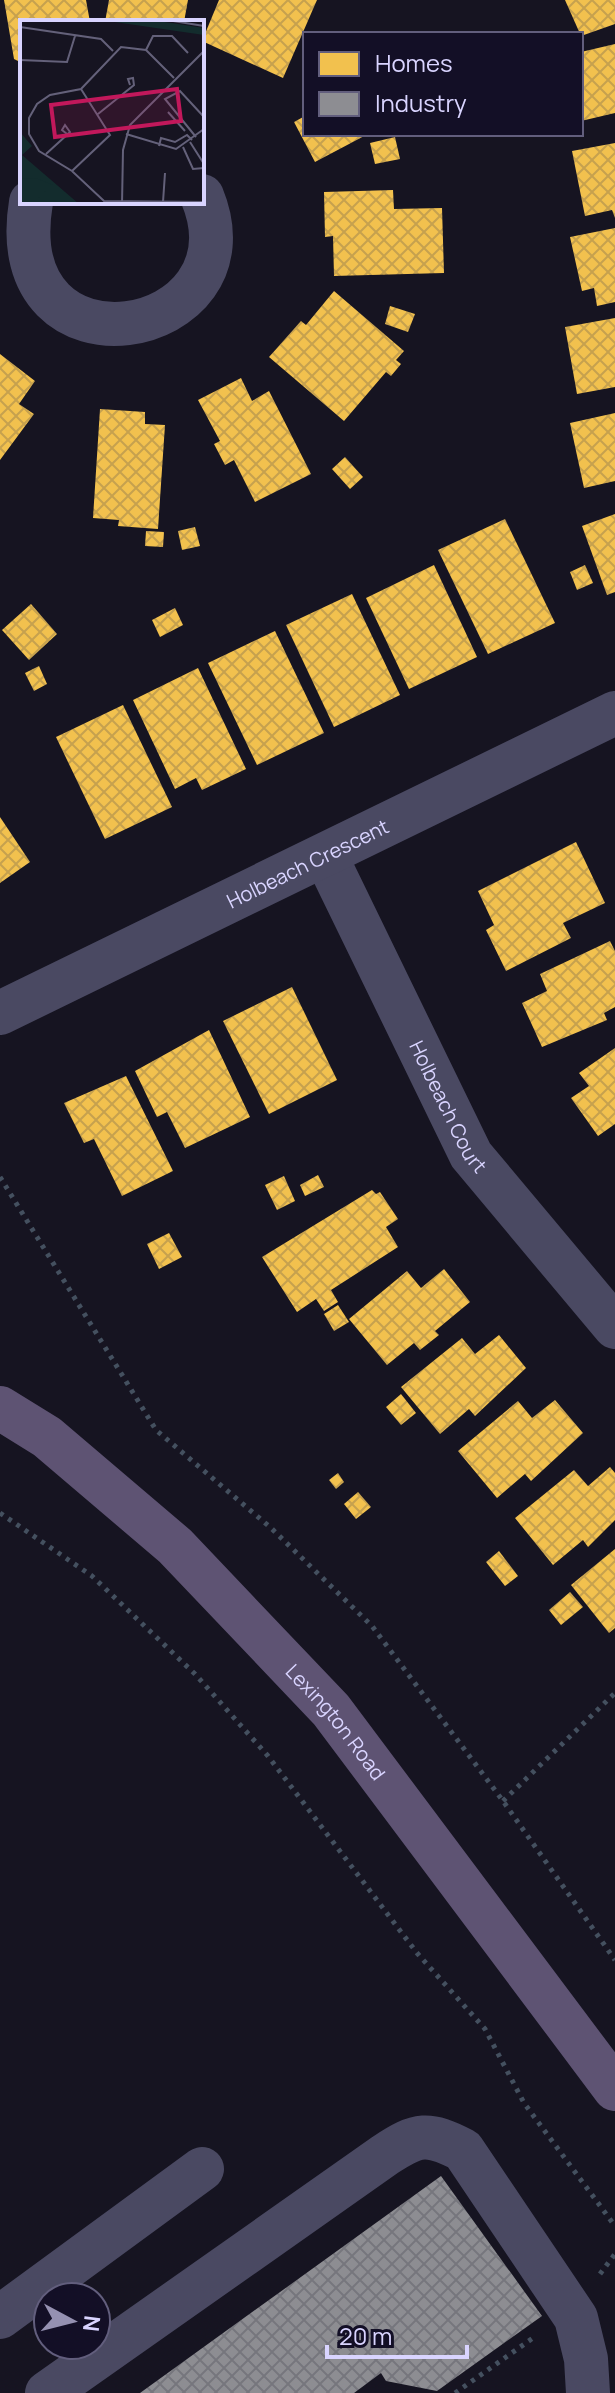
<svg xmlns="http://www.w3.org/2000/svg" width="615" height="2393" font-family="Manrope,sans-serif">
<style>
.homes{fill:url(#homes-cross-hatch)}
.industry{fill:url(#industry-cross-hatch)}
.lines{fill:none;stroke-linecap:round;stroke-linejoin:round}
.path{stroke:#44505f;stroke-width:5;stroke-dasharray:4 6;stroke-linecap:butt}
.minor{stroke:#4a4962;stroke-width:44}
.major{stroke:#5e5373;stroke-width:44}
.labels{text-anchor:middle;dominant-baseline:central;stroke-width:8;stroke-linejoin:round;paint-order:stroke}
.street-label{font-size:20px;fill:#d9d4ff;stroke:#130f26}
.inset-road{fill:none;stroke:#64617a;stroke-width:2}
.view{fill:#c2185b;fill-opacity:0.15;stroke:#c2185b;stroke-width:4}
.inset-edge{fill:none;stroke:#d9d4ff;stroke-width:4}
</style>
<defs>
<pattern id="homes-cross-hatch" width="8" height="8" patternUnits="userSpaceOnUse" patternTransform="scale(2)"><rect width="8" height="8" fill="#f2c14e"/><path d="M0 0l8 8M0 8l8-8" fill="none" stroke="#c6a14e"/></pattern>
<pattern id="industry-cross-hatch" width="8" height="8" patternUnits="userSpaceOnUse" patternTransform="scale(2)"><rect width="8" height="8" fill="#8d8d92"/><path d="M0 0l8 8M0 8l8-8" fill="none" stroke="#76767d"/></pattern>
</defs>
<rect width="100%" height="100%" fill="#161421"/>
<g class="homes">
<polygon points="4,0 86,0 90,22 22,22 22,63 14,59"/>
<polygon points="109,0 188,0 184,22 105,22"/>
<polygon points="219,0 317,0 283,78 202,41"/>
<polygon points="565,0 615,0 615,24 581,36"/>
<polygon points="615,44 615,113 581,121 581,52"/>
<polygon points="305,116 305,134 368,134 315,162 294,122"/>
<polygon points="395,137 400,159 375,164 370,143"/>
<polygon points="615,143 615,218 612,210 585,216 572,151"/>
<polygon points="393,190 394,209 442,208 444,273 334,276 333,236 325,237 324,192"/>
<polygon points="615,228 615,302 597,306 594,288 582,291 570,237"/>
<polygon points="334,291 404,351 396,360 401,364 391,376 386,372 344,421 269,357 301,321 306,325"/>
<polygon points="390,306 415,314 408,332 385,324"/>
<polygon points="615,318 615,387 577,394 565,327"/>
<polygon points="0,354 35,381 19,404 34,414 0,460"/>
<polygon points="241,378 252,401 269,391 311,474 255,502 234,460 225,465 214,444 220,441 198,400"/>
<polygon points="100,409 145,412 145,424 165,425 158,529 118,526 119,520 93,518"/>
<polygon points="615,413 615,481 584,488 570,423"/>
<polygon points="345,457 363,477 350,489 332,469"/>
<polygon points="615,514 615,592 607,595 582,526"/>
<polygon points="505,519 555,623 488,654 438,550"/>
<polygon points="195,527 200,546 182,550 178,531"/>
<polygon points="146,531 164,532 163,547 145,546"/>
<polygon points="434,565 477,657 409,689 366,598"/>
<polygon points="585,565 593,583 577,590 570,572"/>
<polygon points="352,594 400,695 334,727 286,625"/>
<polygon points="31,604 57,634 29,660 2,630"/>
<polygon points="175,608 183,625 160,637 152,620"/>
<polygon points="275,631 324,733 257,765 208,663"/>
<polygon points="39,666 47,684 34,691 25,673"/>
<polygon points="198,668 246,769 202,790 196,778 175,789 133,700"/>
<polygon points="123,705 172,807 105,839 56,737"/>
<polygon points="0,817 30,862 0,883"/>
<polygon points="576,842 605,903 563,923 571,938 506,971 486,930 494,925 478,891"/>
<polygon points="610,941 615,951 615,1007 604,1013 607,1020 542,1047 522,1003 547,991 540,974"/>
<polygon points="292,987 337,1080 269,1114 223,1021"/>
<polygon points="209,1030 250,1117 185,1148 167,1112 157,1117 135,1071"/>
<polygon points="615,1048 615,1124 598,1136 571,1098 589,1086 579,1073"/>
<polygon points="126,1076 173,1171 122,1196 94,1139 84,1143 64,1103"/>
<polygon points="318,1175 324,1187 305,1196 300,1185"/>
<polygon points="284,1176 295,1201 277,1210 265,1185"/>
<polygon points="372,1190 376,1194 380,1192 398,1219 386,1227 398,1247 331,1290 338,1302 324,1311 316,1299 297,1312 262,1257"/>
<polygon points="169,1233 182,1257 159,1269 147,1244"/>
<polygon points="444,1269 470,1302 435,1331 439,1335 420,1350 414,1343 387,1365 349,1319 407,1271 421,1288"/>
<polygon points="338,1305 349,1322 334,1331 324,1314"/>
<polygon points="499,1335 526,1368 475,1416 469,1409 440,1434 401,1387 462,1338 475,1354"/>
<polygon points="401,1394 416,1413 401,1425 386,1407"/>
<polygon points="555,1400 583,1433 531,1481 525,1474 497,1498 458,1451 518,1401 532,1418"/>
<polygon points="610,1467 615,1473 615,1520 588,1547 583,1540 553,1565 515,1518 574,1470 588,1486"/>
<polygon points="338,1473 344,1482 336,1489 329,1480"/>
<polygon points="358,1492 371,1507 356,1519 344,1504"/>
<polygon points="615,1549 615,1628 609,1633 571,1585"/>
<polygon points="499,1551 518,1576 505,1586 486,1562"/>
<polygon points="570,1592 583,1607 561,1625 549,1610"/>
</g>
<polygon class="industry" points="441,2176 542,2316 437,2391 386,2381 381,2373 354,2393 140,2393"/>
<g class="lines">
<g class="path">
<polyline points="0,1177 156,1430 271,1528 372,1626 503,1801 615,1960"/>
<polyline points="0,1513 92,1576 195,1674 268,1756 417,1953 485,2029 524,2103 615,2226"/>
<polyline points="503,1801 615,1693"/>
<polyline points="600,2274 615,2254"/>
<polyline points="455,2393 533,2338"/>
</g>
<g class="minor">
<path d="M31 202C0 388 262 341 202 196"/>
<path id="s1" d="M326 857 471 1155 615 1327"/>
<path id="s2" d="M0 1013 615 713"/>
<polyline points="0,2317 202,2169"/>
<path d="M47 2393 385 2155C418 2133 428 2132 463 2150L576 2318 586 2359 588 2393"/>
</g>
<path class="major" id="s3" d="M0 1408 47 1437 175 1546 331 1710 615 2089"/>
</g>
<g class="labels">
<g class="street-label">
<text stroke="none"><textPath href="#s2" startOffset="342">Holbeach Crescent</textPath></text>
<text stroke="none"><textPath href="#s1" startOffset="278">Holbeach Court</textPath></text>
<text stroke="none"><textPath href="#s3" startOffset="462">Lexington Road</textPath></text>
</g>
</g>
<g transform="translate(20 20)">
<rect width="184" height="184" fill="#161421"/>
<path d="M81 0H132L184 8V15ZM0 112 12 126 2 135 59 184H0Z" fill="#132c2d"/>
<path d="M0 158 18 159 33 165 11 184H0Z" fill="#132c2d"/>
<path class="inset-road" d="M147 0 184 6M0 7 81 19 93 31M126 30 133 16H152L168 33M0 40 47 42 55 16M154 58 126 30 101 27 61 69 30 75 17 84 9 98V114L19 131 52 151 84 181 184 182M148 92 165 111M78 94 114 65 113 58 108 59 110 65M106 114 156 129 184 109M176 117 145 79 160 71 184 97M170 122 184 144M139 126 141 118 155 122 167 115 172 120M163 127 173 149 184 148M26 134 50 112 45 105 42 110 47 114M52 151 90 115 61 69M143 182 145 153M102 184 103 130 110 105 184 31"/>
<path class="view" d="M157 69 161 101 35 117 31 85Z"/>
<rect width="184" height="184" class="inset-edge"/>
</g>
<rect x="303" y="32" width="280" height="104" fill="#130f26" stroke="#625e7d" stroke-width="2"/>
<rect x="319" y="52" width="40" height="24" fill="#f2c14e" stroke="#625e7d" stroke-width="2"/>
<text x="375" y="72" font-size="24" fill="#d9d4ff">Homes</text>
<rect x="319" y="92" width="40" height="24" fill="#8d8d92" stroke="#625e7d" stroke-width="2"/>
<text x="375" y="112" font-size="24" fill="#d9d4ff">Industry</text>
<g transform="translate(72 2321) rotate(97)"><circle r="38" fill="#130f26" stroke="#625e7d" stroke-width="2"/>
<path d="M0-6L14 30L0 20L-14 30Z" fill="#9591b1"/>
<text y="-12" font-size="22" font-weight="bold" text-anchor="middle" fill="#d9d4ff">N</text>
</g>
<path d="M327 2345v12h140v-12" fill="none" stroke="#d9d4ff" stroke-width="4"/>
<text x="339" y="2345" font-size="24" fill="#d9d4ff" stroke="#130f26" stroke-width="6" paint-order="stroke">20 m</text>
</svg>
